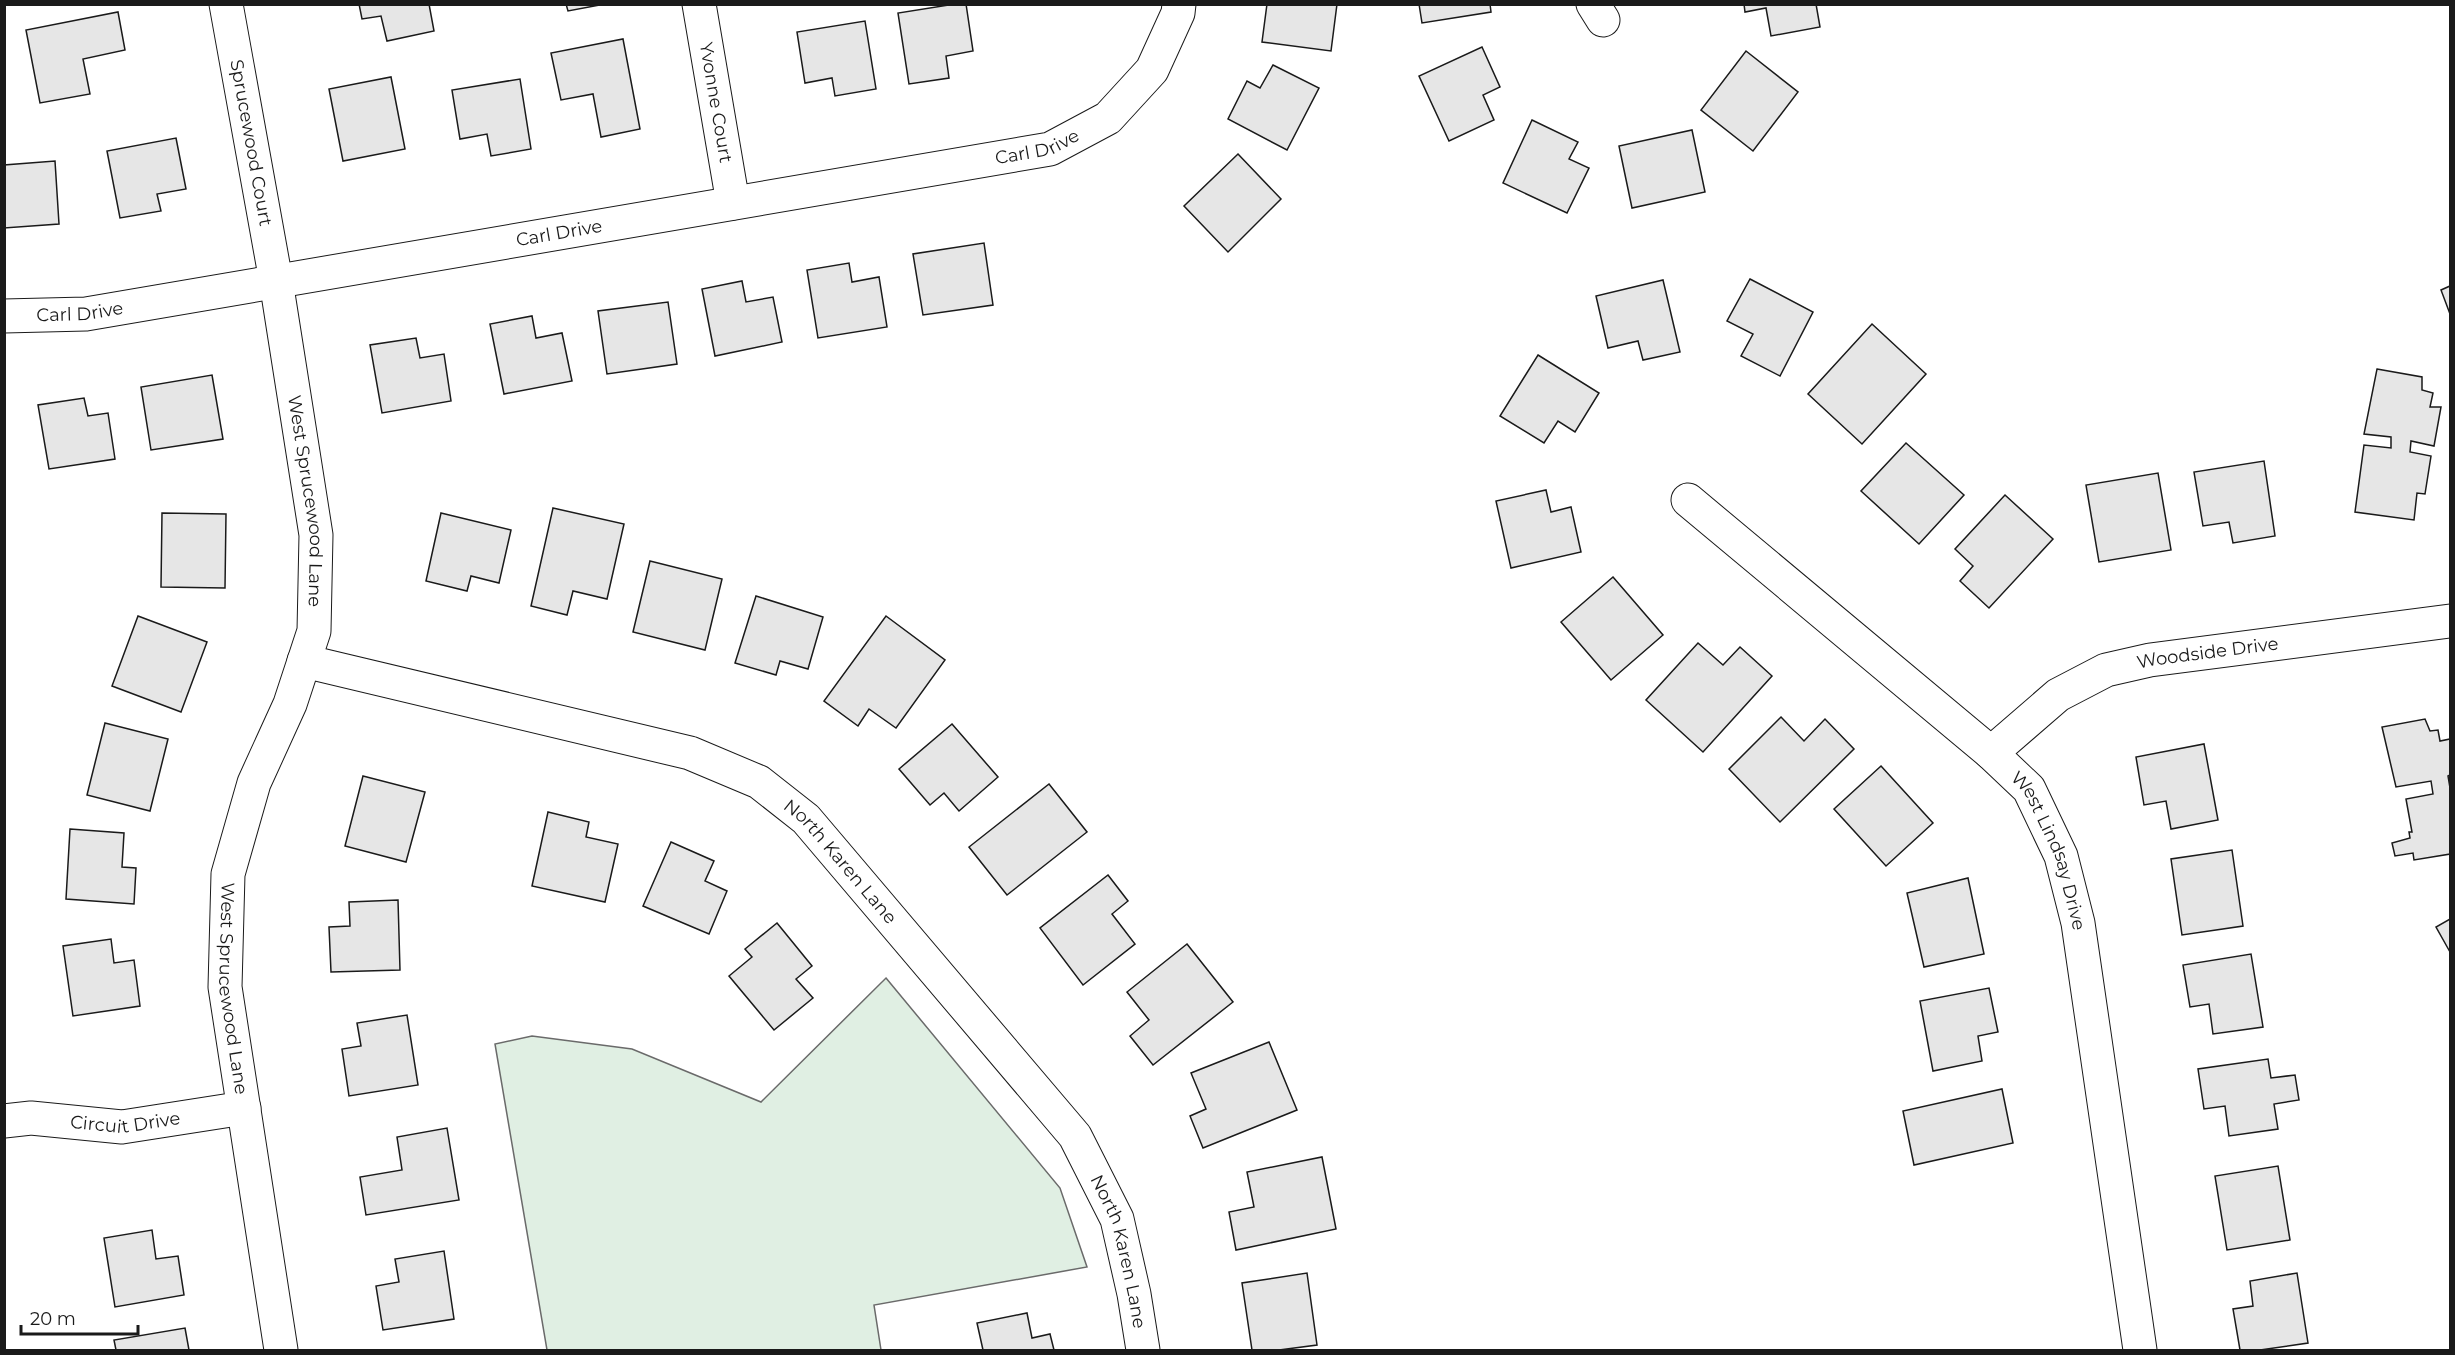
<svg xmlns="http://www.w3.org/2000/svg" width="2455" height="1355" font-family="Montserrat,sans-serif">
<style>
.green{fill:#e0efe3;stroke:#6a6a6a;stroke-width:1.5}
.building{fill:#e6e6e6;stroke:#1a1a1a;stroke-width:1.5}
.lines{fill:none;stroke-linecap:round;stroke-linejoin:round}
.minor-casing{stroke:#1a1a1a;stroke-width:35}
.minor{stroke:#fff;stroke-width:33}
.labels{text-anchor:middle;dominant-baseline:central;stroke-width:4.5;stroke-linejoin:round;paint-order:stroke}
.street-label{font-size:18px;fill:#1a1a1a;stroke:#fff}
</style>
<rect width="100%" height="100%" fill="#fff"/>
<polygon class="green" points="886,978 1060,1188 1087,1267 874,1305 881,1350 547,1350 495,1044 532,1036 632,1049 761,1102"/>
<g class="building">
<polygon points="359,4 429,4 434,31 387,41 381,16 362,19"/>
<polygon points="566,4 605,4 568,11"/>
<polygon points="955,4 966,4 973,51 946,56 949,78 909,84 898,13"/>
<polygon points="1267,4 1337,4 1331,51 1262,42"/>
<polygon points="1419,4 1490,4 1491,12 1422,23"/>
<polygon points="1744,4 1816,4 1820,27 1771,36 1766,8 1745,12"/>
<polygon points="118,12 125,50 83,59 90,94 40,103 26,30"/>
<polygon points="865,21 876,89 835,96 832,78 805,83 797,32"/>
<polygon points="623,39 640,129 601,137 593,94 561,100 551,53"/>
<polygon points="1482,47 1500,87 1483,95 1494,120 1449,141 1419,76"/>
<polygon points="1746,51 1798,92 1753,151 1701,110"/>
<polygon points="1273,65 1319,88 1287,150 1228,119 1247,81 1260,88"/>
<polygon points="391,77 405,149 343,161 329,89"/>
<polygon points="520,79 531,149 491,156 487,134 460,139 452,90"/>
<polygon points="1532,120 1578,142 1569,159 1589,168 1567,213 1503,183"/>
<polygon points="1692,130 1705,192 1632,208 1619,146"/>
<polygon points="176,138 186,189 157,194 161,211 120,218 107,151"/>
<polygon points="1238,154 1281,199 1228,252 1184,206"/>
<polygon points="55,161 59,224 4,228 4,165"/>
<polygon points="984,243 993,305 923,315 913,254"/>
<polygon points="849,263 852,282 879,277 887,327 818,338 807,270"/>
<polygon points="1750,279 1813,312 1780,376 1741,356 1753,334 1727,321"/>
<polygon points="1663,280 1680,352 1643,360 1638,341 1608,348 1596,296"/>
<polygon points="742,281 746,302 773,297 782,342 715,356 702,289"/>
<polygon points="2450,286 2450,314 2441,290"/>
<polygon points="668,302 677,364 607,374 598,311"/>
<polygon points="532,316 536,338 562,333 572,381 504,394 490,324"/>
<polygon points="1872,324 1926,374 1862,444 1808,394"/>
<polygon points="416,338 420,358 444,354 451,401 382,413 370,345"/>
<polygon points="1538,355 1599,393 1575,432 1558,421 1544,443 1500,416"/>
<polygon points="2377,369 2422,377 2422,390 2433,393 2430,407 2441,407 2434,446 2411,441 2410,452 2431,456 2425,494 2417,493 2414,520 2355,512 2364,445 2391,448 2391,437 2364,434"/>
<polygon points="212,375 223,439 151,450 141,387"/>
<polygon points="84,398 88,416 108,413 115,459 49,469 38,405"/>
<polygon points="1906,443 1964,495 1919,544 1861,491"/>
<polygon points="2264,461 2275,536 2233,543 2229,522 2203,526 2194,472"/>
<polygon points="2158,473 2171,550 2099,562 2086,485"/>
<polygon points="1546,490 1551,512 1571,507 1581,552 1511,568 1496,501"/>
<polygon points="2005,495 2053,539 1989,608 1960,581 1973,566 1955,549"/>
<polygon points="553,508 624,524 607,599 573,591 567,615 531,606"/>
<polygon points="162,513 226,514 225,588 161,587"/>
<polygon points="441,513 511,530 499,583 471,576 467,591 426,581"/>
<polygon points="650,561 722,579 705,650 633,632"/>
<polygon points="1613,577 1663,635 1611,680 1561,622"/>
<polygon points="756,596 823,617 808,669 780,661 776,675 735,663"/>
<polygon points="138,616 207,642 181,712 112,686"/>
<polygon points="886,616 945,660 896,728 869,709 858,726 824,701"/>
<polygon points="1698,643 1723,665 1740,647 1772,676 1703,752 1646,700"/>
<polygon points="1781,717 1804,741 1825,719 1854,749 1780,822 1729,769"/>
<polygon points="2425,719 2430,731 2438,730 2440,741 2450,739 2450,775 2448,776 2450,788 2450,854 2414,860 2413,853 2395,856 2392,843 2410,838 2409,832 2412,832 2406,799 2433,794 2431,781 2396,787 2382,727"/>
<polygon points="105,723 168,739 150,811 87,795"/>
<polygon points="952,724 998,777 959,811 944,793 930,805 899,769"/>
<polygon points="2204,744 2218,820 2171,829 2166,801 2144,805 2136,757"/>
<polygon points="1881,766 1933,823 1886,866 1834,809"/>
<polygon points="363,776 425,792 406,862 345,846"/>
<polygon points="1049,784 1087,832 1007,895 969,847"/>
<polygon points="548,812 589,822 586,837 618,844 605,902 532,886"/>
<polygon points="70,829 124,833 122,867 136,868 134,904 66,899"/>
<polygon points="671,842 714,861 705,881 727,891 709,934 643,906"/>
<polygon points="2232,850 2243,926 2182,935 2171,859"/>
<polygon points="1108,875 1128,901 1112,914 1135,944 1083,985 1040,928"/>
<polygon points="1968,878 1984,954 1924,967 1907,893"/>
<polygon points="398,900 400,970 331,972 329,927 350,926 349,902"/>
<polygon points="2450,919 2450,952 2436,927"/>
<polygon points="777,923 812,966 796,979 813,998 774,1030 729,976 752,957 745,949"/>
<polygon points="111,939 114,963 134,960 140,1006 73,1016 63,946"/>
<polygon points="1187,944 1233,1002 1153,1065 1130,1036 1149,1020 1127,992"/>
<polygon points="2251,954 2263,1027 2213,1034 2209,1004 2190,1007 2183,965"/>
<polygon points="1989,988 1998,1032 1978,1036 1982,1061 1933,1071 1920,1001"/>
<polygon points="407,1015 418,1085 349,1096 342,1049 361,1046 357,1023"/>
<polygon points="1269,1042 1297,1110 1203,1148 1190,1116 1206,1109 1191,1073"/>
<polygon points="2268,1059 2271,1078 2295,1075 2299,1100 2274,1104 2278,1129 2229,1136 2225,1106 2204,1109 2198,1069"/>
<polygon points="2002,1089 2013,1143 1914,1165 1903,1111"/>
<polygon points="447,1128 459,1200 366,1215 360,1177 402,1170 397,1137"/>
<polygon points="1322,1157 1336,1229 1236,1250 1229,1212 1254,1207 1247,1172"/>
<polygon points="2278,1166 2290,1240 2227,1250 2215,1176"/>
<polygon points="152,1230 156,1259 178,1256 184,1295 115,1307 104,1238"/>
<polygon points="444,1251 454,1319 383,1330 376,1286 399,1282 395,1259"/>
<polygon points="1307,1273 1317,1345 1279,1350 1252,1350 1242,1283"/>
<polygon points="2297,1273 2308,1343 2260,1350 2240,1350 2233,1309 2253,1306 2250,1281"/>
<polygon points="1027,1313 1032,1338 1050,1334 1054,1350 983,1350 977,1323"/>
<polygon points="185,1328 189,1350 116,1350 114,1340"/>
</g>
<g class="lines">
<g class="minor-casing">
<g id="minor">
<path id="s1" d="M226 4 276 281 316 535 314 631 290 704 254 783 228 874 225 987 281 1350"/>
<path id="s2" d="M699 4 733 203"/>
<polyline points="1593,4 1603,20"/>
<path id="s3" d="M4 316 86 314 1050 149 1108 118 1152 70 1178 13 1179 4"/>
<path id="s4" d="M1688 500 1991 753 2029 789 2061 856 2078 923 2140 1350"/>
<path id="s5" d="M304 661 690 753 759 782 806 819 1075 1136 1117 1219 1134 1294 1143 1350"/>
<path id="s6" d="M1991 753 2058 695 2106 670 2150 660 2450 621"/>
<path id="s7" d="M4 1121 31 1118 122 1127 244 1108"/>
</g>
</g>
<use href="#minor" class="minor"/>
</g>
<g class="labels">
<g class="street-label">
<text stroke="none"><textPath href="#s2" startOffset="100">Yvonne Court</textPath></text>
<text stroke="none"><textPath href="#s1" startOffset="141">Sprucewood Court</textPath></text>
<text stroke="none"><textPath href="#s3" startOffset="1048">Carl Drive</textPath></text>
<text stroke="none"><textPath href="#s3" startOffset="562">Carl Drive</textPath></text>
<text stroke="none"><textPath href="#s3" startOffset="76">Carl Drive</textPath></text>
<text stroke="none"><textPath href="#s1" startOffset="504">West Sprucewood Lane</textPath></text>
<text stroke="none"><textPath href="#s6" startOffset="246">Woodside Drive</textPath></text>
<text stroke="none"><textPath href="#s4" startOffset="512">West Lindsay Drive</textPath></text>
<text stroke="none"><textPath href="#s5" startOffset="586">North Karen Lane</textPath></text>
<text stroke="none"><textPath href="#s1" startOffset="1008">West Sprucewood Lane</textPath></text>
<text stroke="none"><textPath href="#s7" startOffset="122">Circuit Drive</textPath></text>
<text stroke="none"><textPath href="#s5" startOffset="1072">North Karen Lane</textPath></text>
</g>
</g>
<rect width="2455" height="1355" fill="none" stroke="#1a1a1a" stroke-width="12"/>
<path d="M21 1325v9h117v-9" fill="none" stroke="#1a1a1a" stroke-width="3"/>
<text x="30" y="1325" font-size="18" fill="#1a1a1a" stroke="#ffffff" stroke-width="4.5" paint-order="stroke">20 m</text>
</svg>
